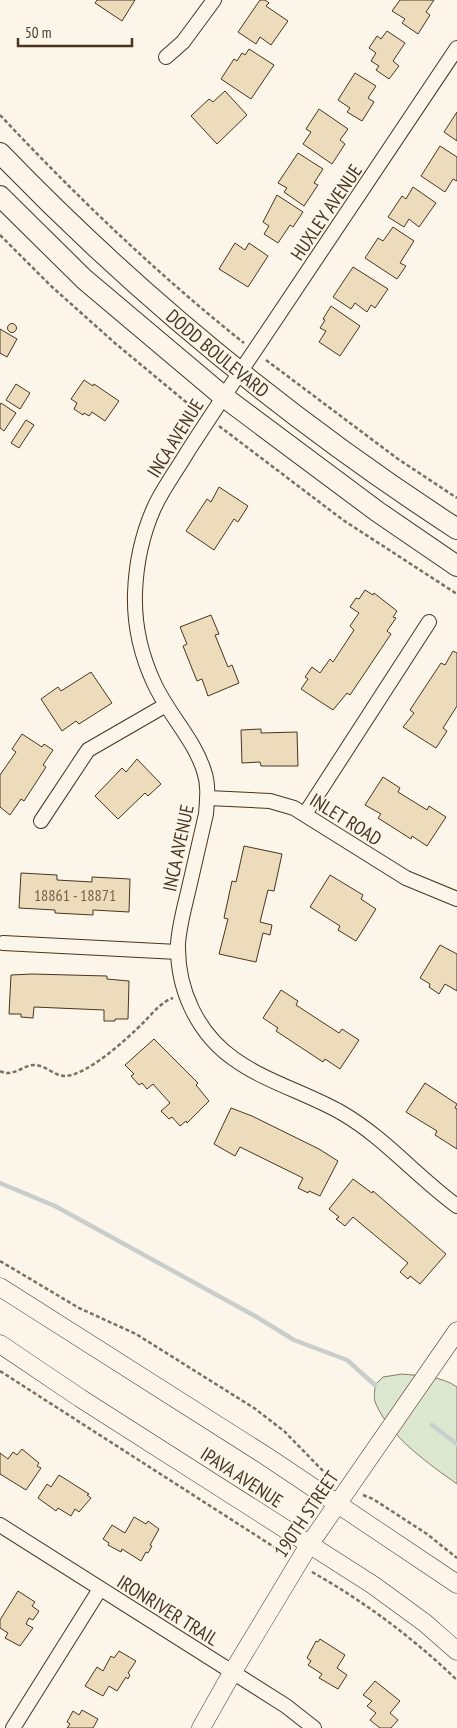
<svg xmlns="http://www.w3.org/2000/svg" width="457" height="1728" font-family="'PT Sans Narrow',sans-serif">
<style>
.green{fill:#dce7d0;stroke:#887966}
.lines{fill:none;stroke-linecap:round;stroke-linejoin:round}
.stream{stroke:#c9cecd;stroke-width:4.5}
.building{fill:#ecdcbc;stroke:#4a3520}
.minor-casing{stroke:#4a3520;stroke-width:16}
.tertiary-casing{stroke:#4a3520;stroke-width:19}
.secondary-casing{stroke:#4a3520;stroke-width:22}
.path{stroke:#7f6f5c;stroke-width:2.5;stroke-dasharray:4 2.5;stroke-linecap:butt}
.minor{stroke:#fbf6e9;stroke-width:14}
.tertiary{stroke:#fbf6e9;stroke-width:18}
.secondary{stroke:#fbf6e9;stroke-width:20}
.labels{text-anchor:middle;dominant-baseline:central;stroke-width:4;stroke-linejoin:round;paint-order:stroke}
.number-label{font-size:16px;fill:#725f47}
.street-label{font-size:19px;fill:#4a3520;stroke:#fbf6e9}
</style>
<rect width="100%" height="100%" fill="#fbf6e9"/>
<path class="green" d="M402 1374C420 1376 442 1376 457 1387V1484C429 1464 390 1437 376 1404 373 1399 375 1391 375 1385L383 1377Z"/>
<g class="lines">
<g class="stream">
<polyline points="0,1183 55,1206 255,1316 294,1340 347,1360 375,1385"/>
<polyline points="432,1425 457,1444"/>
</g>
</g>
<g class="building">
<polygon points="97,0 135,0 122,21 95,3"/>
<polygon points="260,0 265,0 269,3 266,6 288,21 271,45 260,37 256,44 238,32"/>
<polygon points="400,0 434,0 426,12 430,15 418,34 402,23 405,19 392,11"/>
<polygon points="387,31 405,43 393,61 399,66 389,79 376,70 379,66 371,61 376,53 369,48 377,36 381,39"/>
<polygon points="249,49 274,65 251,99 221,79 234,59 237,61 242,53 245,55"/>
<polygon points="355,73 376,86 368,98 374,102 362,121 347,112 350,108 338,100"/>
<polygon points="225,91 247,115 217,144 191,116 209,99 213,102"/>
<polygon points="319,109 348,129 340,140 345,144 332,164 303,144 311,132 306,129"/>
<polygon points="457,112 457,141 444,132"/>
<polygon points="440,146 457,157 457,181 453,179 445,192 421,176"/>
<polygon points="298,153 323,169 314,183 318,185 304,206 284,192 287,188 278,183"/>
<polygon points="413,187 436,203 419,227 409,219 404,227 388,217 402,196 406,199"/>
<polygon points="277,195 303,212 293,227 290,225 278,243 264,234 269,226 263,222"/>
<polygon points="393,227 414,241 400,263 406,266 397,279 365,258 378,238 383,241"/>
<polygon points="235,243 245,250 249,243 268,256 248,287 219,269"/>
<polygon points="353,267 388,289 375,308 371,305 367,312 355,303 351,309 333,297"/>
<polygon points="331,306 360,326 340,356 319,342 326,331 320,328 325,320 323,319"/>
<circle cx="12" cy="328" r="4.5"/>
<polygon points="0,329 17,339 7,357 0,353"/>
<polygon points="84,380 93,386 94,384 119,401 105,421 92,412 89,416 84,413 83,415 74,409 77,403 71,399"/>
<polygon points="16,384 30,393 20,409 6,400"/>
<polygon points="1,403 16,413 4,431 0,428 0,405"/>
<polygon points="26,420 34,425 19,448 11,443"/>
<polygon points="219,487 248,506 238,522 234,519 214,550 186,531 207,499 211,502"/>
<polygon points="365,590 373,595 374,593 397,611 393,617 396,618 387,631 391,634 350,695 347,693 333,710 301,689 308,679 305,677 312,667 320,673 330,659 333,662 354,630 350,626 359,613 350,607 356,598 359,599"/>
<polygon points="211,615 219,634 215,635 228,667 232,665 239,683 208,696 202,679 197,681 183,646 187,644 180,627"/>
<polygon points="453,651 457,653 457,706 443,728 447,731 436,748 403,727 414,713 410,710 441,663 445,665"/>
<polygon points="91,672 112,703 79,724 76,721 62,731 41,699 58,687 61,691"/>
<polygon points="261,729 261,733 297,732 298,766 261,766 260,762 242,763 241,730"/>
<polygon points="22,734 42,747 44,744 53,750 43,765 46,767 24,801 21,799 10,815 0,807 0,775 16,752 12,749"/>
<polygon points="137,759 161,784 148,796 145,793 118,819 95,796 122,768 126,772"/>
<polygon points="383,777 400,788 398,792 427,810 429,806 446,817 427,846 412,836 411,839 378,818 381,814 365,805"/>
<polygon points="244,846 282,854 274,891 268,890 260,922 272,925 270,935 263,933 256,962 219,954 228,919 224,918 232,881 236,882"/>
<polygon points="21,873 57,875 57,880 92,882 92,877 130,879 129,912 93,910 93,915 55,913 55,910 19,908"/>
<polygon points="330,875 363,895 361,899 376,909 356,941 338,930 340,926 310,907"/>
<polygon points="440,945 457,954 457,991 445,984 439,994 429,987 430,984 420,978"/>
<polygon points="32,974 107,976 107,979 129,981 128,1019 115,1019 115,1021 104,1021 104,1010 34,1007 33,1018 21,1017 21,1014 9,1014 11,975"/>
<polygon points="281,990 298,1001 296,1005 339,1033 342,1029 359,1040 340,1069 325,1059 323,1062 276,1031 278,1028 263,1018"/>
<polygon points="154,1039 198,1083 196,1085 209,1101 187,1123 186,1121 180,1126 172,1117 169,1119 161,1111 170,1103 153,1084 147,1089 142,1083 139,1085 131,1076 134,1074 125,1065"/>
<polygon points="425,1083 457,1104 455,1108 457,1109 457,1149 435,1135 437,1131 406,1112"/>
<polygon points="231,1108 252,1116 319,1149 338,1161 320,1196 309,1191 308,1193 298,1188 303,1178 240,1147 235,1156 214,1144"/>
<polygon points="353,1179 372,1193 373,1191 446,1254 420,1284 410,1276 408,1279 400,1272 408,1263 353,1217 345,1226 336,1219 339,1217 329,1209"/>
<polygon points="22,1449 39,1463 37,1466 41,1468 26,1490 0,1474 0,1453 8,1459 13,1452 17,1455"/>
<polygon points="59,1475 89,1494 87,1495 91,1498 79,1512 75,1509 71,1516 58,1508 56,1511 38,1498 47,1484 51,1487"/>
<polygon points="134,1517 146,1524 148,1521 159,1529 150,1545 152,1546 148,1553 146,1552 141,1561 122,1549 121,1552 108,1545 109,1543 103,1539 112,1525 125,1533"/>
<polygon points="18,1591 35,1602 32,1606 39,1611 33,1620 29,1618 26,1624 33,1628 20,1646 5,1638 8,1633 0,1628 0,1620"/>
<polygon points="320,1639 345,1655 337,1668 347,1675 338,1689 319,1678 322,1674 308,1665 311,1661 307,1658 316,1641 318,1642"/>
<polygon points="119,1651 136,1661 128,1673 130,1675 128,1679 126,1677 117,1691 109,1686 103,1696 85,1686 97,1667 103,1671 111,1656 114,1658"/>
<polygon points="375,1681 400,1701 390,1713 398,1720 391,1728 380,1728 370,1720 376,1713 367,1706 372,1701 363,1695"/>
<polygon points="82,1710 98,1719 93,1728 67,1728 70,1724 67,1722 73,1711 79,1715"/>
</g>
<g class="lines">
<g class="minor-casing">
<g id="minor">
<path d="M457 48C392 146 327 244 261 341 236 378 212 414 188 451 177 470 163 488 154 508 142 535 136 564 135 593 134 624 141 655 154 683 168 714 194 739 204 771 209 785 207 800 206 814 200 840 194 866 188 892 184 909 179 927 178 944 177 989 197 1033 234 1059 266 1082 307 1093 342 1113 385 1138 417 1177 457 1206"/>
<polyline points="166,57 183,42 214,0"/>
<polyline points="208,798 270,801 294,808 406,878 457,899"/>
<polyline points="305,814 429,622"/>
<polyline points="41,821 88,750 166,705"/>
<polyline points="3,943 178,952"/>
<polyline points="0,1525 286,1706 314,1728"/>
<polyline points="13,1728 100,1589"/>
</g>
</g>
<g class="tertiary-casing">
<g id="tertiary">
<polyline points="0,1287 266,1456 457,1584"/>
<polyline points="0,1344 80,1398 373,1585 425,1623 457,1651"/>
<polyline points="201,1728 232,1673 309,1545 457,1331"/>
</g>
</g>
<g class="secondary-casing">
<g id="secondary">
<path id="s1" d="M0 153C137 295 291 421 457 529"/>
<polyline points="0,196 84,279 224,397 378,512 457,566"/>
</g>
</g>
<g class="path">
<path d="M0 115C76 196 157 274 244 343"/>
<polyline points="0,235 51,286 116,344 198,412"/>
<polyline points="266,360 398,459 457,498"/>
<polyline points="219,426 343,520 457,594"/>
<path d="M0 1071C14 1078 23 1064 36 1065 46 1066 55 1076 65 1076 88 1075 128 1038 144 1022 153 1013 161 1002 173 998"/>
<polyline points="0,1261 79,1308 136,1334 254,1408 284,1431 327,1475 334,1479"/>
<polyline points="0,1371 285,1554"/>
<polyline points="363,1495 373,1499 427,1534 457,1558"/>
<path d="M312 1572C365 1602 413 1638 457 1680"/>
</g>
<use href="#minor" class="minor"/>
<use href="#tertiary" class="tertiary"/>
<use href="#secondary" class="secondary"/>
</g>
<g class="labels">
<g class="number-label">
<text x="75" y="895">18861 - 18871</text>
</g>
<g class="street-label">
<text transform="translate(326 212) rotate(-56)">HUXLEY AVENUE</text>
<text stroke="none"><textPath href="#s1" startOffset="296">DODD BOULEVARD</textPath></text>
<text transform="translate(175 438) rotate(-58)">INCA AVENUE</text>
<text transform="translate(346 819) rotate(32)">INLET ROAD</text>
<text transform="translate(178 848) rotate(-78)">INCA AVENUE</text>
<text transform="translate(242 1477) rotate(33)">IPAVA AVENUE</text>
<text transform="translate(306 1514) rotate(-56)">190TH STREET</text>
<text transform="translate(168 1610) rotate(32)">IRONRIVER TRAIL</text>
</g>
</g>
<path d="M18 38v8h114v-8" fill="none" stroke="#4a3520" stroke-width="2.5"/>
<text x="25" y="38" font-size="15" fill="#4a3520" stroke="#fbf6e9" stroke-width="4" paint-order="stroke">50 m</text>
</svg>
